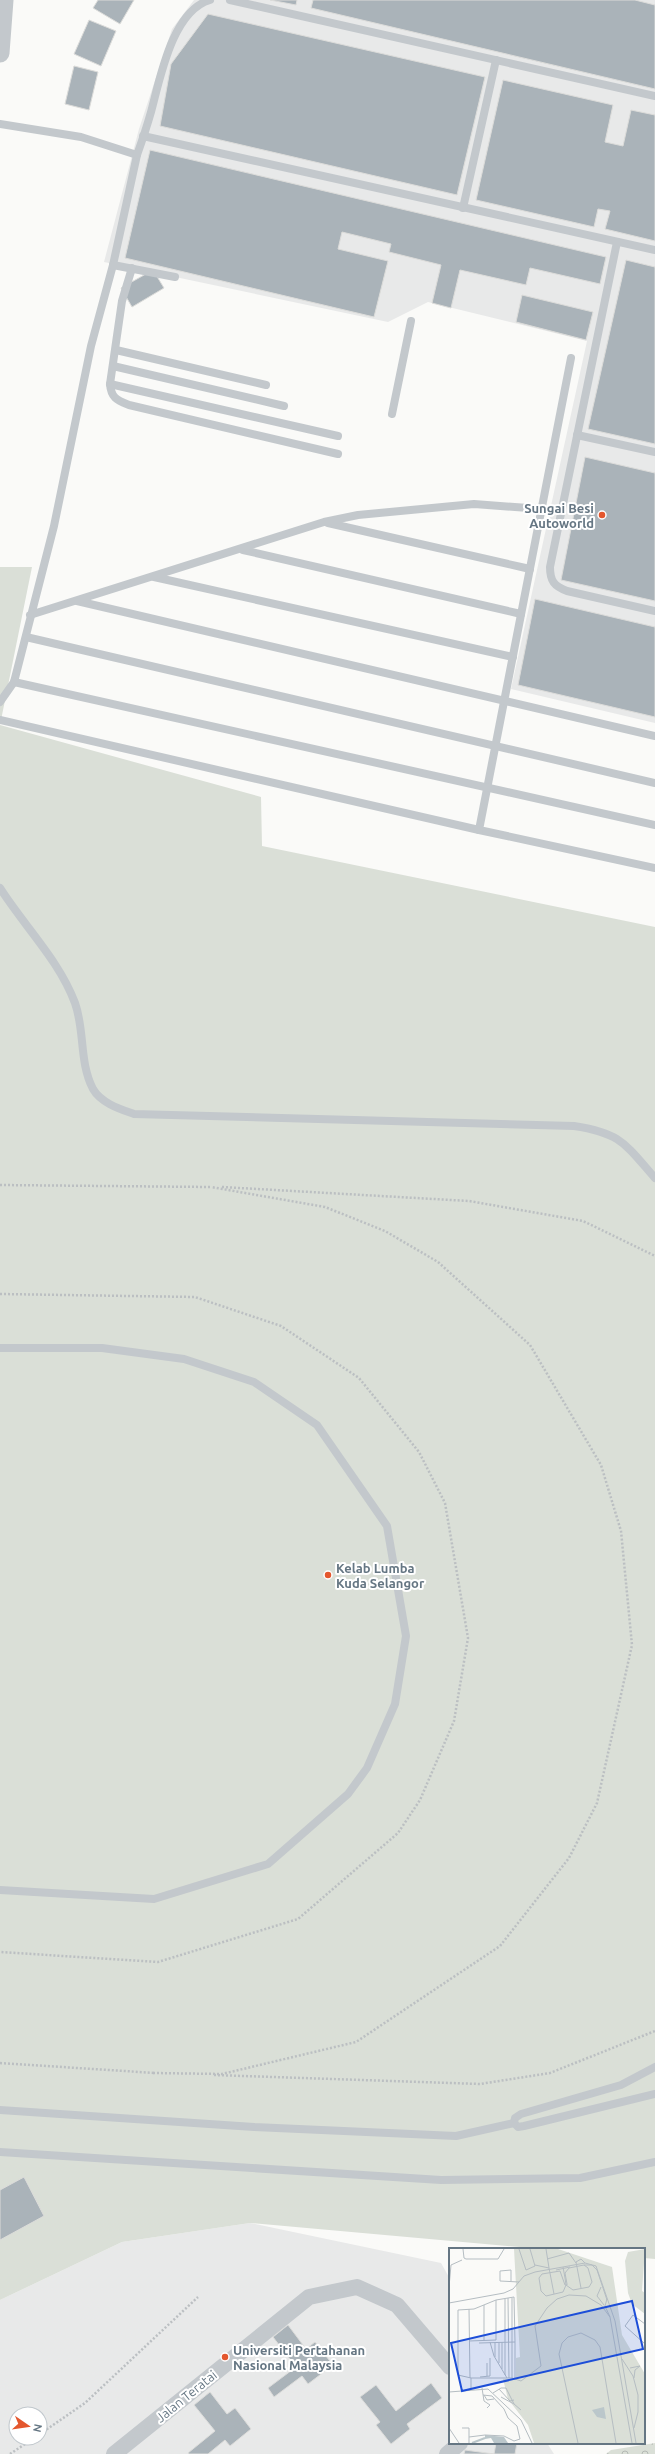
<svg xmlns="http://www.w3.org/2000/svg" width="655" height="2454" font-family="Ubuntu,sans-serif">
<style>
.built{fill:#e8e9e9;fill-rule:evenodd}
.forest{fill:url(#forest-crowns)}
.garden{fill:#dadfd7}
.building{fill:#aab3b9;stroke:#dcdcda}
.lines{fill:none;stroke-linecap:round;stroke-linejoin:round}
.path{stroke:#bbbfc2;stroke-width:2.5;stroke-dasharray:2 2;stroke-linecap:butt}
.service{stroke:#c3c8cc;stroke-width:8}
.minor{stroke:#c3c8cc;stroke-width:16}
.tertiary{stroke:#c3c8cc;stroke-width:19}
.poi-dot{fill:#e4572e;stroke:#fff;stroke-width:1.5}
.labels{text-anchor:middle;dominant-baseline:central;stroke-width:4;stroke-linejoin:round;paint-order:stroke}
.poi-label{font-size:13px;font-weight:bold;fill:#657683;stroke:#fff;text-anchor:start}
.street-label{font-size:13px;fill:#657683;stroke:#fff}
.inset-river{fill:none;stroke:#bbc7cb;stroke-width:2}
.inset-road{fill:none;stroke:#b5bdc2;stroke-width:1}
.view{fill:#1d4ed8;fill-opacity:0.15;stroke:#1d4ed8;stroke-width:2}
.inset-edge{fill:none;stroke:#657683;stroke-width:2}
</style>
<defs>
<pattern id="forest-crowns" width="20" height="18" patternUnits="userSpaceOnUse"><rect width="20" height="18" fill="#dadfd7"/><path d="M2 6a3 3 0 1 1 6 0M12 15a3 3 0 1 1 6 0" fill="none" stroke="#b4b9b4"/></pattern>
</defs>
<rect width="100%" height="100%" fill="#fafaf8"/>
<g class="built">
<polygon points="194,0 655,0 655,723 511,689 587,341 428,302 388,322 104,262 139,129 172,29"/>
<path d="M250 2223 441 2263 450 2279V2443H547L554 2454H0V2300L122 2242ZM16 2414H40V2438H16Z"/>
</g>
<polygon class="forest" points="655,2443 655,2454 606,2454 611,2450"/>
<polygon class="garden" points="0,567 32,567 0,725 261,797 262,846 655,927 655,2259 644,2258 644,2249 542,2249 250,2223 122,2242 0,2300"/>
<g class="building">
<polygon points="98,0 134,0 120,24 93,8"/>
<polygon points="270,0 297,0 296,5"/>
<polygon points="313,0 635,0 655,5 655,89 311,8"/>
<polygon points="208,14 485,77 457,195 160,126 171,64"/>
<polygon points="89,20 116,31 101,66 74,54"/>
<polygon points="74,66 98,72 89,110 65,104"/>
<polygon points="503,80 613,105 605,142 623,146 631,110 655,115 655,241 605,229 610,211 598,209 594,227 476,200"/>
<polygon points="150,150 606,257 600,284 530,268 526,285 460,270 451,308 432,303 441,265 389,252 391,244 342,232 338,249 388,261 374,317 125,258"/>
<polygon points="626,260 655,267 655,444 588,429"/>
<polygon points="153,270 164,288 132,307 121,288"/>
<polygon points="522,295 593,312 586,340 516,322"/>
<polygon points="585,457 655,473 655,601 561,580"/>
<polygon points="535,599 655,627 655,717 518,685"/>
<polygon points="24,2177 44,2216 0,2240 0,2190"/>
<polygon points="288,2325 306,2349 315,2342 333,2365 308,2384 302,2376 274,2397 268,2388 296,2367 273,2337"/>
<polygon points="431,2383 442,2398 407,2424 410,2429 391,2444 376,2425 380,2422 360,2397 376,2385 396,2411"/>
<polygon points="210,2392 227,2414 235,2408 251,2429 230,2446 225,2440 208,2454 189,2454 188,2453 215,2431 194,2405"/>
<polygon points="496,2443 517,2443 515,2454 464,2454 465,2450 494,2454"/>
</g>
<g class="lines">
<g class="path">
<polyline points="0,1185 211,1187"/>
<polyline points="222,1187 469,1201 583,1221 655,1256"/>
<polyline points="0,1294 195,1297 281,1326 359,1378 419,1452 445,1503 468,1638 454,1721 420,1800 398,1833 298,1919 158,1962 0,1952"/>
<polyline points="0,2063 155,2073"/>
<polyline points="153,2073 222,2074 356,2042 500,1946 569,1858 597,1803 632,1645 621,1531 601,1465 530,1345 438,1262 385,1231 325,1207 211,1187"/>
<polyline points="214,2075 480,2084 550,2073 655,2031"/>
<polyline points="40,2434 85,2403 198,2297"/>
<polyline points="10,2454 34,2438"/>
</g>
<g class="service">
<polyline points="230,0 655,96"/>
<polyline points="0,124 81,137 137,155 113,265 91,346 54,526 14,682 0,702"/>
<polyline points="143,136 655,250"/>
<path d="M137 155C142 141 147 126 151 112 160 79 172 11 210 0"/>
<polyline points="463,208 496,60"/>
<path d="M617 242 550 567C550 581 554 586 567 591L655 611"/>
<polyline points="113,265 175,277"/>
<path d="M132 268 122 301 110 384C111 398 117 400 129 405L338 454"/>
<polyline points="116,350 266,385"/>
<polyline points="571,358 479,830 655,868"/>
<polyline points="113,366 284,406"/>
<polyline points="110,384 338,436"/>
<polyline points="392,414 411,321"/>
<polyline points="577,435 655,452"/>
<polyline points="328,523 530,569"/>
<polyline points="243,550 521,614"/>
<polyline points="154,577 513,657"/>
<polyline points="77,601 655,736"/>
<polyline points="30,615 324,522 358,515 474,504 542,509"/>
<polyline points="26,637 655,783"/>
<polyline points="14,682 655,825"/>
<polyline points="0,720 479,830"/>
<path d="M0 888C24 926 59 960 75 1003 85 1031 79 1062 93 1089 101 1103 120 1109 134 1114L574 1126C621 1133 625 1144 655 1178"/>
<polyline points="0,1348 102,1348 184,1359 254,1382 317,1425 387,1526 406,1636 395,1704 367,1768 348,1794 268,1864 154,1899 0,1890"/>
<polyline points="655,2067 621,2085 521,2114 515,2118 514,2123 518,2127 524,2126 655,2094"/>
<polyline points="0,2110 254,2127 456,2136 514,2123"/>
<polyline points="0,2152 441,2180 580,2178 655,2162"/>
</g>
<g class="minor">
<polyline points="114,2454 309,2297 357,2287 397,2305 450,2367"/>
<polyline points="447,2454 460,2443"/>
</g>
<polyline class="tertiary" points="0,53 4,0"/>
</g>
<g class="poi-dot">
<circle cx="602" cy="515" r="4"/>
<circle cx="328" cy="1575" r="4"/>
<circle cx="225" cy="2357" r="4"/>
</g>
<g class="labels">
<g class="poi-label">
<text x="594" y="508" text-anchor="end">Sungai Besi<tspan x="594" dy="15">Autoworld</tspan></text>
<text x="336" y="1568">Kelab Lumba<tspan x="336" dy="15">Kuda Selangor</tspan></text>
<text x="233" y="2350">Universiti Pertahanan<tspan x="233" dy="15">Nasional Malaysia</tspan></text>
</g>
<g class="street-label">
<text transform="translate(186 2396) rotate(-39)">Jalan Teratai</text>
</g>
</g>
<g transform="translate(449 2248)">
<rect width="196" height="196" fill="#fafaf8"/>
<path d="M196 1 193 43 196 45V66L183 56 179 45 176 13 179 4Z" fill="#dadfd7"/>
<path d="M65 1H109L163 19 173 87 196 126 195 195H85L79 177 59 151 54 131H67V110L71 109Z" fill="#dadfd7"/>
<path d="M155 159 157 171 148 169 143 162ZM36 187 55 189 59 195H45L42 190 36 191Z" fill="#bbc7cb"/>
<path class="inset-river" d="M23 195 36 190"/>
<path class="inset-road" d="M14 1 15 10 17 11H49L55 1M70 1 77 22 86 18 81 1M97 1 100 20M98 11 120 5 127 15M86 17 100 20 105 46M135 17H143L148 22 158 52M114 19 116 30 117 37 114 44 97 48 92 43 90 30 93 26 111 23 116 37H118V36L116 25 120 20 135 17 139 20 143 34 140 39 124 42 117 37M107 22 121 19M62 33V22L51 23V33L70 34M0 39 2 17 13 12M152 39 148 48 155 57M132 40 127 14 132 11 136 15M59 50 60 130M63 50V130M0 55 55 45 64 41 75 28 86 24 136 15 147 18 166 73 187 195M35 57V93M20 61 21 130M161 69 183 195M196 76 184 67 176 78 196 96M20 93 47 92V52M41 94 45 108 58 130M46 94V109M53 94V121M66 94V132M173 111 184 128 189 147V164L185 180M50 115V94M181 120 191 118 186 122 185 130M56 127V51M38 128V115M31 129 41 128V110M22 130 9 127V62L25 61 47 52 65 49 66 94 30 95M33 140 35 153 41 157 38 160M22 141V130H63L72 133 92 118 86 78 98 60 108 51 120 47 137 48 152 57 161 69 156 58 158 51M50 141 61 153 65 152M0 144 39 141 72 172 83 195M44 145 52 140H57L65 156 72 162M35 147 38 152 45 151M52 149 65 156M0 180 10 195M13 180H20V195M20 189 36 187 55 188 65 193 71 191 68 178 59 170 55 161 43 148 34 147M129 195 110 106 113 95 119 89 132 85 146 92 151 99 167 195"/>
<path class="view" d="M183 53 194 101 13 143 2 95Z"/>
<rect width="196" height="196" class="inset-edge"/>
</g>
<g transform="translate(28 2426) rotate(103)"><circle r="19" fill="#ffffff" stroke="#c1c8cd"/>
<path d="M0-3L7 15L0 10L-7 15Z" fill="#e4572e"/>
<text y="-6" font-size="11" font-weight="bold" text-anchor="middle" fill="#657683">N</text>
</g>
</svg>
